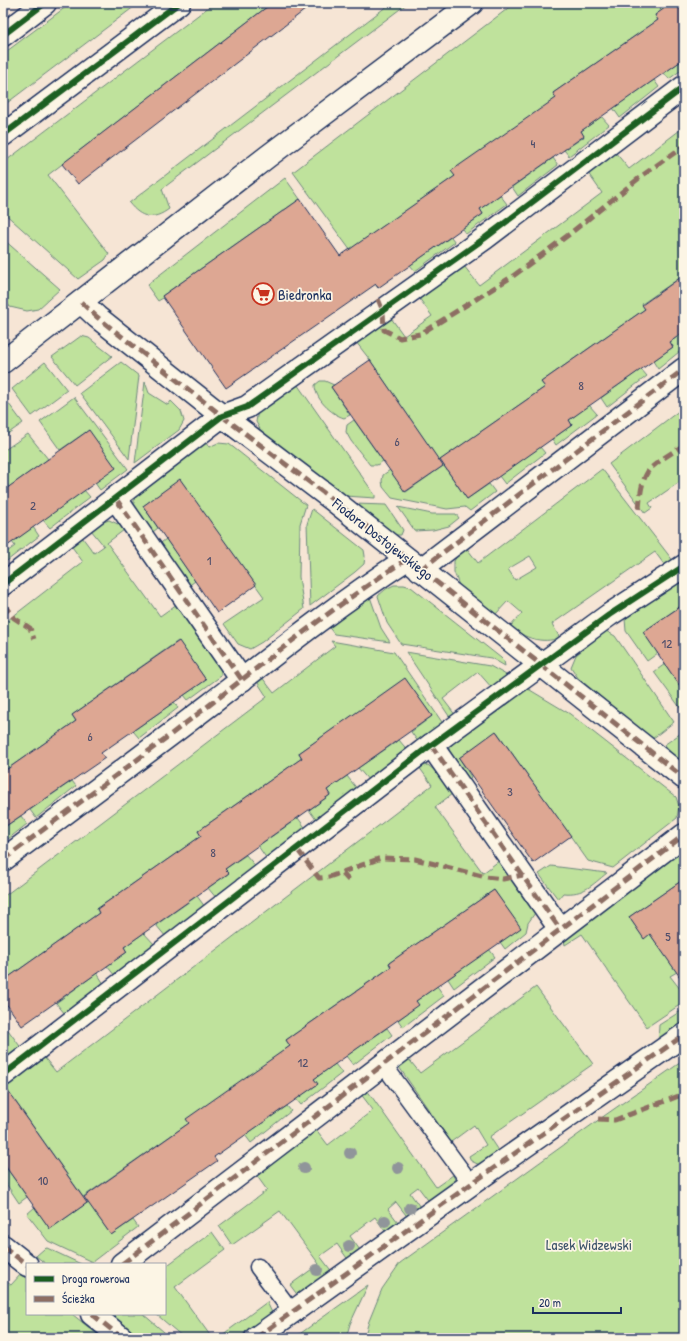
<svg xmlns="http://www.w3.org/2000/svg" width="687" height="1341" font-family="'Patrick Hand',sans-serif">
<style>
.green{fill:#bfe29c;stroke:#6d887d;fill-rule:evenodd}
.building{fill:#dda793;stroke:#1b2f5e}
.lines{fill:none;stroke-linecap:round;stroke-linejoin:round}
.lane-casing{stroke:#1b2f5e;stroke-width:19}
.street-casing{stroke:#1b2f5e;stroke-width:25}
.secondary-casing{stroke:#1b2f5e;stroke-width:25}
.lane{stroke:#fcf5e5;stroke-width:16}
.street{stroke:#fcf5e5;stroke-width:22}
.secondary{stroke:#fcf5e5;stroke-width:22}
.quiet{stroke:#8d6e63;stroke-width:5;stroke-dasharray:10 5;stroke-linecap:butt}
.cycleway-casing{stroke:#fcf5e5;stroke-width:8}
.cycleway{stroke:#1b5e20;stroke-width:6}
.tree{fill:#90959a}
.labels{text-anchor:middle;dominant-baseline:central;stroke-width:3.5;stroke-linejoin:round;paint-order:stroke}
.number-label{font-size:13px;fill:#4c4d6b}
.poi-label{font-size:15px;fill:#1b2f5e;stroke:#fcf5e5;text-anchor:start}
.street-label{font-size:15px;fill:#1b2f5e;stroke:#fcf5e5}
.park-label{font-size:15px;fill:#3c536a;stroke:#fcf5e5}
</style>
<rect width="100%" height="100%" fill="#f6e5d5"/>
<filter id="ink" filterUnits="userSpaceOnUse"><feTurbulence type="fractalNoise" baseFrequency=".025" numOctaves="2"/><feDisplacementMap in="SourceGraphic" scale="8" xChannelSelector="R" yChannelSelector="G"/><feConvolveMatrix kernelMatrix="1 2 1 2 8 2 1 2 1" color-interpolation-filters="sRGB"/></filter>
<g filter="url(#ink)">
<g class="green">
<polygon points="71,3 139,3 3,106 3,54"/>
<polygon points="214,3 272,3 48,175 109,254 105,260 78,279 3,212 3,163"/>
<path d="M391 3H408L162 189 169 209C153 221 141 218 129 203Z"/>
<polygon points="515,3 672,3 655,15 658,20 553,93 556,98 455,176 351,249 378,288 293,172"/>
<polygon points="684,59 684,68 669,79 664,73"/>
<polygon points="654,80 659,87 620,118 613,108"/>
<polygon points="601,116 609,125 569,156 564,150 584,137 581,131"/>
<polygon points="684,127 684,275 642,304 645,309 541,382 545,387 439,461 370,360 356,342 391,318 404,336 432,316 419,298 464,266 479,285 602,193 588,173 615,152 629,169"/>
<polygon points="553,158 558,165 518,196 512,187"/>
<polygon points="285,178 300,199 162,296 163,298 158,301 148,287 149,283"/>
<polygon points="500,195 507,204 466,234 462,229 483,214 480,209"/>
<polygon points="451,237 455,242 415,271 410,265"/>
<polygon points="3,239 60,289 38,309 27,311 10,307 3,297"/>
<polygon points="684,332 684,348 658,369 653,361 673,347 670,342"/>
<polygon points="81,336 89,338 112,356 75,385 52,357"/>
<polygon points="45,362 67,390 32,416 12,389"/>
<polygon points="121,362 139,376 129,459 80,393"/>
<polygon points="641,369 647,376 607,407 601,398"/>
<path d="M320 381H325L334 385 331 387 350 415 344 418C331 414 315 399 315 385Z"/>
<polygon points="145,382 149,393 168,405 171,401 181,411 184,421 179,430 135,463"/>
<polygon points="297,384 375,495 375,498 345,496 261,431 256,422 258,410"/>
<polygon points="3,396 23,423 3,437"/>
<polygon points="74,397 128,469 100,490 95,483 89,430 60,450 40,422"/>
<polygon points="589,405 597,414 556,445 552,439 572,425 569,420"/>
<polygon points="684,407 684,479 649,503 652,508 645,513 609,464"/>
<polygon points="354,420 383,461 377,465 370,465 351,441 346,432 347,425"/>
<polygon points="28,434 48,459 9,487 3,479 3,451"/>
<polygon points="205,442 209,447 218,443 229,444 306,505 300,524 299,577 304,609 262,642 250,649 238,644 224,624 264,597 180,480 143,506 158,528 149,535 134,511 134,500 142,488"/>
<polygon points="540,447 545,453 505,484 499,476"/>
<polygon points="443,466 444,466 467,499 489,484 495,492 470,511 465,507 447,509 392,498 383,487 382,481 383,475 390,470 406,492"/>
<path d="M602 469 674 562 666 567 655 552 552 624 560 638C541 644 525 638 510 627L522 613 508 601 495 615 460 588 454 572V561L459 553 466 547 478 563ZM530 556 537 567 515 580 508 569Z"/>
<polygon points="84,490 90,497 50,528 43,520"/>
<polygon points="355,504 386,505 403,530 401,535 396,535"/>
<polygon points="398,507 432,514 456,514 459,518 449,526 433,530 415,531"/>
<polygon points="312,509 364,550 365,556 364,564 355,572 310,606 307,524"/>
<polygon points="109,520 120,525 124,530 107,543 160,616 177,604 221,668 221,676 188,700 184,695 206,680 178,641 72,715 76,721 3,772 3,624 83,562 70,544 82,537 94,553 104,546 91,530 98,524"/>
<polygon points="33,527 39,536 3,564 3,555 15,546 12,542"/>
<polygon points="166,539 195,581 186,588 157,546"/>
<polygon points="684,577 684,607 682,605 643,632 658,653 647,661 626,631 625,619"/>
<polygon points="394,585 404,585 411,587 501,658 504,661 505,666 491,658 401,644 387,623 378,596 386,589"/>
<polygon points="369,594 381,628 390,642 334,634 327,625"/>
<polygon points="606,631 615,636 674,722 652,739 578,678 571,667 576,655"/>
<polygon points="331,641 394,652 444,725 419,743 411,732 432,716 405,679 299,753 302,758 198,831 201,836 97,909 99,913 3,981 3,897 267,697 256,680 261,676 274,693 335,646"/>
<polygon points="406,652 490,666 508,676 492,688 478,672 443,699 456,716 451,719"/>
<polygon points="665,664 684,690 684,713 654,672"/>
<polygon points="525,687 570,714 676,797 679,806 677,818 613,868 588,861 497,732 459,758 471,777 466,782 450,760 449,748 461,736"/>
<polygon points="174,702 178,708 139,738 133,731"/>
<polygon points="684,731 684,763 674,756 664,745"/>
<polygon points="399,740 409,752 370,782 358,768"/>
<polygon points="428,765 434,770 452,794 435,807 483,873 500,860 535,913 528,923 526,932 505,949 500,942 520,928 494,890 389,963 391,967 286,1040 290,1046 189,1123 83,1197 13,1098 3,1105 3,1085 43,1056 56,1072 432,785 419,767"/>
<polygon points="347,776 358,790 317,821 309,810 330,795 327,790"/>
<polygon points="72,781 76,786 36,818 30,810"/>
<polygon points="21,816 27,824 3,843 3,828"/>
<polygon points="298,818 307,830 267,859 258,846"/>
<polygon points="684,847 684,879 629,917 644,938 650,934 677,972 670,976 684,994 684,1002 647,1027 582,934 565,945 564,940"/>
<polygon points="246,855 257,868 217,899 208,888 228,874 225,869"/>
<path d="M551 866 607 873C592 885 584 895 563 893L558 899 539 874Z"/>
<polygon points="197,896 205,907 166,937 156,925"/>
<polygon points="144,933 155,945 115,976 107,966 127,952 124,947"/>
<polygon points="489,949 495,957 454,988 448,979"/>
<polygon points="97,973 104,984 65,1014 56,1003"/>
<polygon points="437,986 444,996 403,1027 398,1020 418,1005 416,1001"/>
<polygon points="536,987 593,1064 489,1137 501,1155 484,1167 471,1161 469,1156 486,1145 474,1125 451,1142 399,1067 407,1057 420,1073"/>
<polygon points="684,1009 684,1027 658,1045 659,1025"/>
<polygon points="3,1023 22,1049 3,1064"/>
<polygon points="387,1028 392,1035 353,1065 346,1056"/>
<polygon points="684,1060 684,1338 364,1338 369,1321 382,1289 400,1263 604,1116"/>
<polygon points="335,1064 342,1073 301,1105 296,1099 318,1084 314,1079"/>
<polygon points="367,1090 436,1187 453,1175 457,1184 431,1204 418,1187 410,1193 422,1210 409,1219 396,1202 388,1209 401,1226 387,1234 375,1217 350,1236 362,1253 349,1261 337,1244 320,1256 333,1273 299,1297 290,1285 319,1264 280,1211 232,1245 219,1226 267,1190 254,1172 315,1128 328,1145 373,1110 360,1093"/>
<polygon points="287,1106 291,1111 251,1143 245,1135"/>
<polygon points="3,1163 27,1197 19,1203 3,1179"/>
<polygon points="87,1203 89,1203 111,1235 133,1220 138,1227 92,1262 48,1241 27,1214 35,1207 50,1229"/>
<polygon points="212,1232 225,1250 175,1287 212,1338 184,1338 156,1314 165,1314 165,1267"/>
<polygon points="47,1248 81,1264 46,1264 36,1256 44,1249"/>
<polygon points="21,1274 27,1278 27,1314 72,1314 102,1338 11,1338 3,1327 3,1279 11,1285"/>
<polygon points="368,1285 350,1324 346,1338 294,1338"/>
<polygon points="267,1302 273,1315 237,1338 218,1338"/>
<polygon points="108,1314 143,1314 171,1338 137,1338"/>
</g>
<g class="building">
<polygon points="272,3 314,3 78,184 62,164"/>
<polygon points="672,3 684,3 684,59 581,131 584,136 480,209 483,214 378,288 376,284 226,388 162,296 300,199 340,256 455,176 451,171 556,98 553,93 658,20 655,15"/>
<polygon points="684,275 684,332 670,342 673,347 569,420 572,425 467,499 440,460 545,387 541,382 645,309 642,305"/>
<polygon points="370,360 443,466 405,492 331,387"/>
<polygon points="89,430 116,468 3,549 3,491"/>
<polygon points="180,479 256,585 217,613 143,506"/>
<polygon points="684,604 684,692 643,632"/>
<polygon points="179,641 206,680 101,753 105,758 3,828 3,772 76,721 72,715"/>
<polygon points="405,678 432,716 327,790 330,795 225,869 229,873 124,947 127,952 22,1026 3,999 3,981 99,913 97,909 201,836 198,831 302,758 299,753"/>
<polygon points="496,731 571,836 533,863 459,758"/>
<polygon points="684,879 684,983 650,934 644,939 629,917"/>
<polygon points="494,890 521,928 416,1001 419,1005 314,1079 318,1084 214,1157 217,1161 111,1235 84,1197 189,1123 186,1119 290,1046 286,1040 391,967 389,963"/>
<polygon points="3,1087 5,1087 87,1203 50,1229 3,1163"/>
</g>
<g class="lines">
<g class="lane-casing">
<g id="lane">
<polyline points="383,1064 471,1184"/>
<polyline points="258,1267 292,1312"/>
</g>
</g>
<g class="street-casing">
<g id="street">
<polyline points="81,302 97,317 222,416 333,500 684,778"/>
<polyline points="3,362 267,157 472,3"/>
<polyline points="116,499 242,680"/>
<polyline points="420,570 684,369"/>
<polyline points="3,584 222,416 247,407 485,238 684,87"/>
<polyline points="431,745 560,929"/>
<path d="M3 860C73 807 143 756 212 703 276 653 339 603 407 559"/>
<polyline points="3,1075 423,751 609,615 684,566"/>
<polyline points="3,1246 27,1265"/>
<polyline points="122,1264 684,835"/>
<polyline points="92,1314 122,1338"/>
<polyline points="256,1338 471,1184 684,1035"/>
</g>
</g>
<g class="secondary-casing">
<g id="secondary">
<polyline points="3,35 45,3"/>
<polyline points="3,135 179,3"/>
</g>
</g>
<use href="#lane" class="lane"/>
<use href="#street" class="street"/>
<use href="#secondary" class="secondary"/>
<g class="quiet">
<polyline points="378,299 383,311 384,330 400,338 420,334 513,276 567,236 643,175 684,146"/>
<polyline points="81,302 97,317 222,416 333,500 684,778"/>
<polyline points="116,499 242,680"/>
<path d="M639 509C640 498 641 483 647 473 652 464 675 451 684 445"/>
<polyline points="420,570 684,369"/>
<polyline points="3,604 14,618 30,628 34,639"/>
<polyline points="431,745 560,929"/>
<polyline points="297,849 319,878 329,877 381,858 415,859 486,877 503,879 523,875"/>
<path d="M3 860C73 807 143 756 212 703 276 653 339 603 407 559"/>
<polyline points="342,873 352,884"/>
<polyline points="598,1119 615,1120 684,1094"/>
<polyline points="3,1246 27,1265"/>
<polyline points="122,1264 684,835"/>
<polyline points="92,1314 122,1338"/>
<polyline points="256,1338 471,1184 684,1035"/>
</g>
<g class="cycleway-casing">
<g id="cycleway">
<polyline points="3,35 45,3"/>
<polyline points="3,135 179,3"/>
<polyline points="3,584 222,416 247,407 485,238 684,87"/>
<polyline points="3,1075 423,751 609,615 684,566"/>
</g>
</g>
<use href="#cycleway" class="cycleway"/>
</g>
<g class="tree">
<circle cx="350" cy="1153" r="6"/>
<circle cx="304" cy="1168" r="6"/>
<circle cx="398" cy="1168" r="6"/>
<circle cx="410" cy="1208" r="6"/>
<circle cx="385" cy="1221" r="6"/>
<circle cx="349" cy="1246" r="6"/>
<circle cx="317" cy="1270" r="6"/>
</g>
</g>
<defs>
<g id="supermarket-ring" transform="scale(1.15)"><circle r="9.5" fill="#fcf5e5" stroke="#c8321e" stroke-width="1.5"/><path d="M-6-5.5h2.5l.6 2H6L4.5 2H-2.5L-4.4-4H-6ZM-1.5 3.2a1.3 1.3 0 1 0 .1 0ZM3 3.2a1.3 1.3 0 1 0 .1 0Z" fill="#c8321e"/></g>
</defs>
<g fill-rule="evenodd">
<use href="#supermarket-ring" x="263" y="294"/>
</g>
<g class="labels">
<g class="number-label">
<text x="533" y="143">4</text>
<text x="581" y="385">8</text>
<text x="397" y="441">6</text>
<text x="33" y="505">2</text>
<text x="209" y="560">1</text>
<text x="667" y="643">12</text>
<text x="90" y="736">6</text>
<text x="510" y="791">3</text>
<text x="213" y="852">8</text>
<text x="668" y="936">5</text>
<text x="303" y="1062">12</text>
<text x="43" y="1180">10</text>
</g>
<g class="poi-label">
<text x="278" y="294">Biedronka</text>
</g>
<g class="street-label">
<text transform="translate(383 539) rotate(38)">Fiodora Dostojewskiego</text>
</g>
<g class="park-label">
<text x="589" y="1244">Lasek Widzewski</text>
</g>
</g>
<rect width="687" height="1341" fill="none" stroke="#fcf5e5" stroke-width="16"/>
<rect x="8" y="8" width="671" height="1325" fill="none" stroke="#1b2f5e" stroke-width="1.5" filter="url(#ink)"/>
<rect x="26" y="1263" width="140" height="52" fill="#fcf5e5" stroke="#a2a6af"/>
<rect x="34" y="1276" width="20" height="6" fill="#1b5e20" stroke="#a2a6af"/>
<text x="62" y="1283" font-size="12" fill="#1b2f5e">Droga rowerowa</text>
<rect x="34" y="1296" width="20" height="6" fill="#8d6e63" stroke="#a2a6af"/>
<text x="62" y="1303" font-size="12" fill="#1b2f5e">Ścieżka</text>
<path d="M533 1307v6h88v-6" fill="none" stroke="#1b2f5e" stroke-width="2"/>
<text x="539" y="1307" font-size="12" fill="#1b2f5e" stroke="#fcf5e5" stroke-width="3" paint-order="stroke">20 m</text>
</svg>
